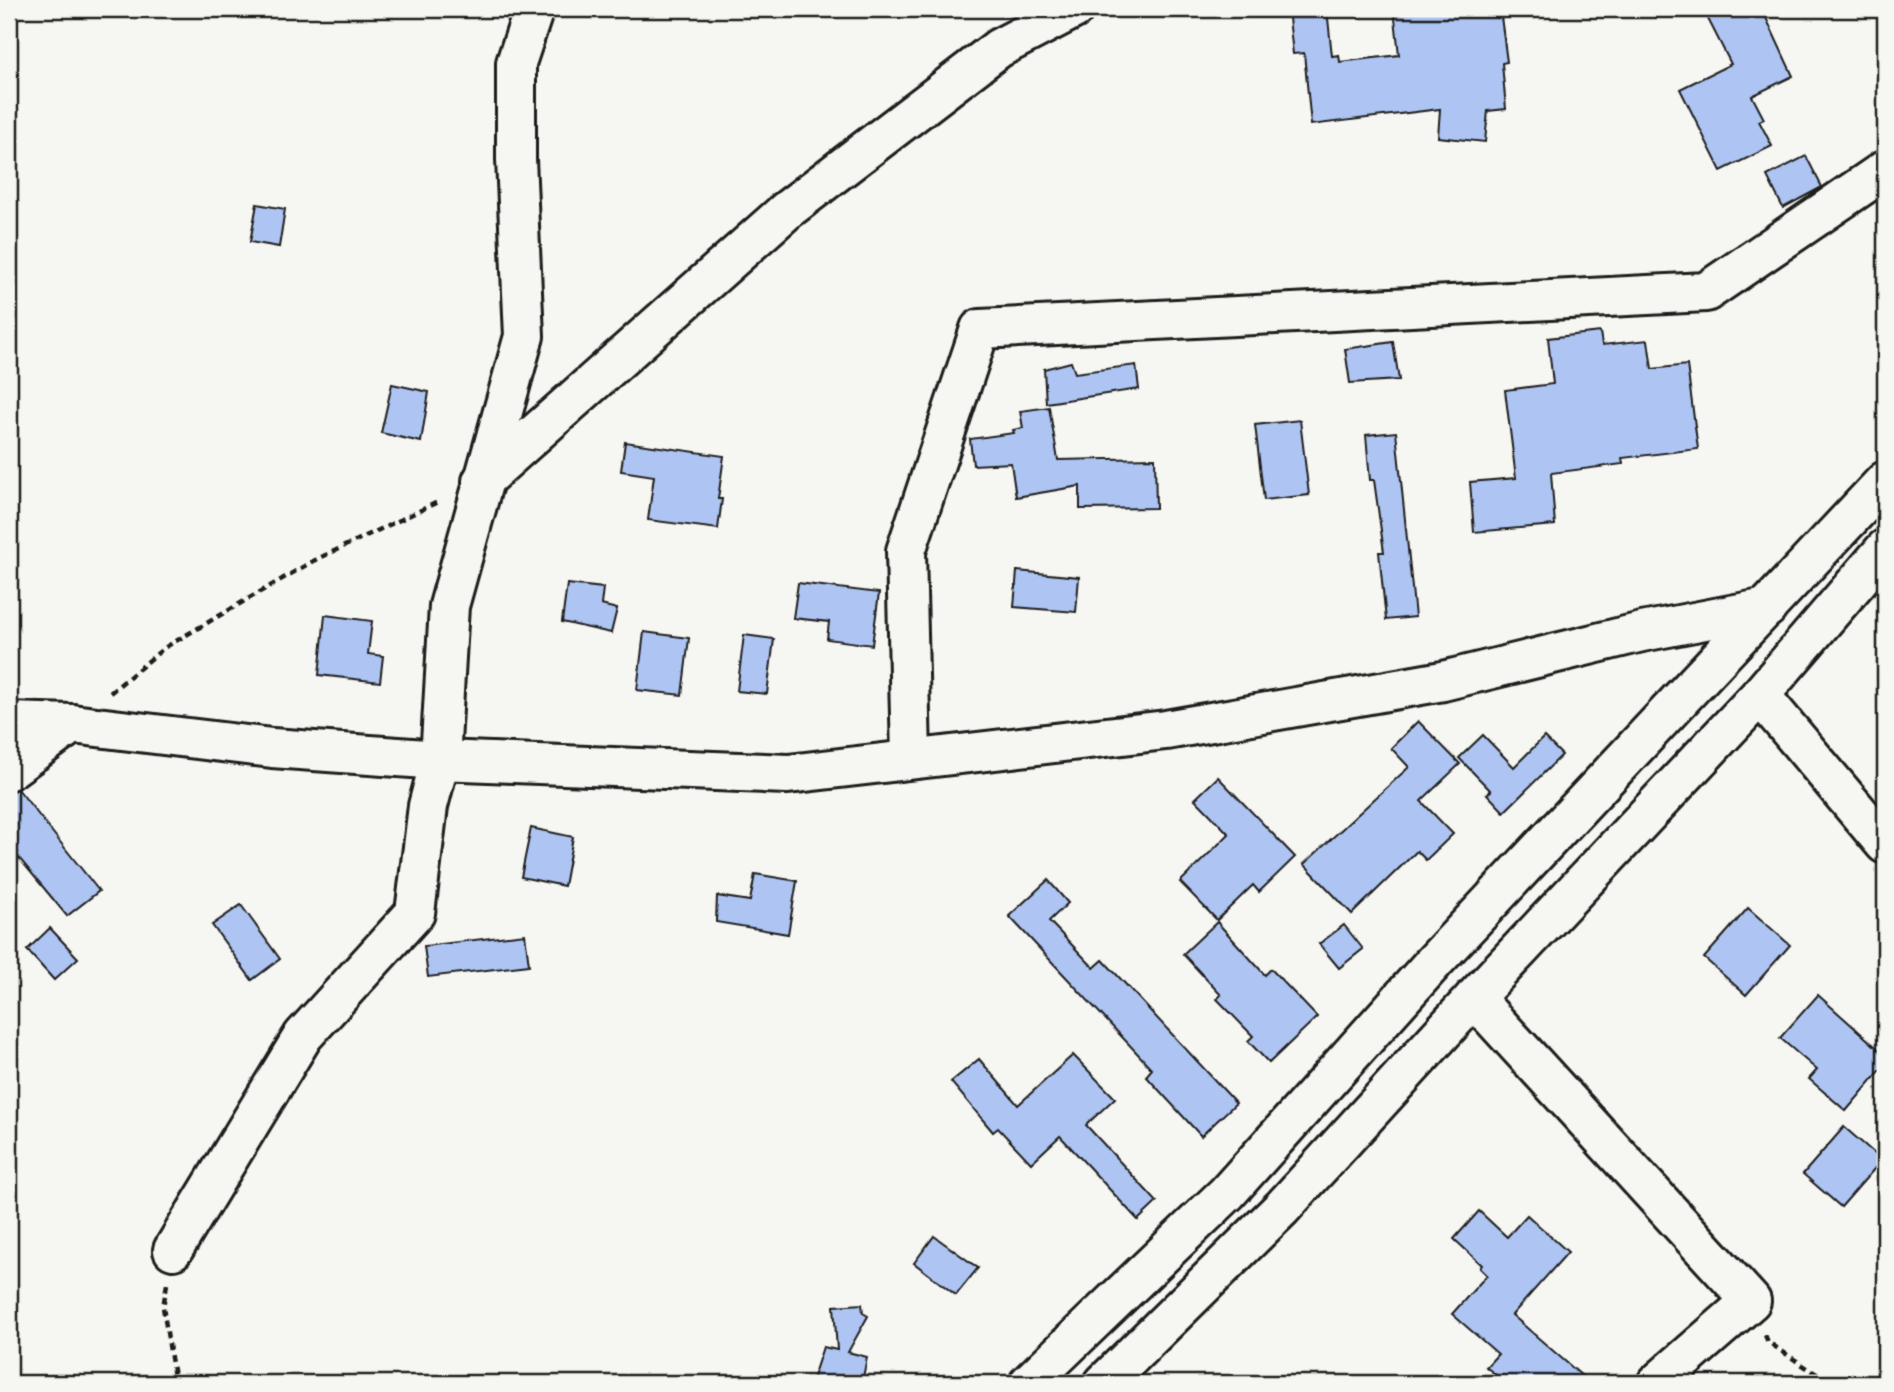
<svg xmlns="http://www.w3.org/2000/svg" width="1894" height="1392" font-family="'Playpen Sans',sans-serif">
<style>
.building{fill:#aec5f3;stroke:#1c1c1c;stroke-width:2}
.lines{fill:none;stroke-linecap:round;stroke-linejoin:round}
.minor-casing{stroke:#1c1c1c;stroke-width:44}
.path{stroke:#1c1c1c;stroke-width:4.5;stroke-dasharray:7 5;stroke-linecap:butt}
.minor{stroke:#f6f6f2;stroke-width:38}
</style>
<rect width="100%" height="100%" fill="#f6f6f2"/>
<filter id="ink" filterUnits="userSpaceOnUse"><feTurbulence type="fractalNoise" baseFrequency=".0143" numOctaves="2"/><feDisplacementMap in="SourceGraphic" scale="14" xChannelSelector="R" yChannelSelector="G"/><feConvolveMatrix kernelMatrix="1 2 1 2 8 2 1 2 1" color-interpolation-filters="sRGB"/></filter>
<g filter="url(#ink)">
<g class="building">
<polygon points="1288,9 1327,9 1332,56 1339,55 1340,62 1399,55 1394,9 1500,9 1507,62 1502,63 1506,109 1488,111 1485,142 1438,137 1440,109 1311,125 1304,53 1293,54"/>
<polygon points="1703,9 1762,9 1793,76 1752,96 1764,119 1759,121 1772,146 1721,171 1680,89 1731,64"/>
<polygon points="1806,156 1822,187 1783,208 1767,176"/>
<polygon points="257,204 285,209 279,247 250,242"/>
<polygon points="1600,332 1602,345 1648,340 1652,369 1687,365 1698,449 1622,458 1623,464 1551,473 1555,525 1474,532 1470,482 1516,478 1505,390 1553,384 1548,338"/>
<polygon points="1393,342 1399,380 1350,383 1345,349"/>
<polygon points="1071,362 1075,373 1136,365 1139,389 1046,403 1044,369"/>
<polygon points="392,384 429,392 421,442 381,433"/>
<polygon points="1049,407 1058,460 1155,458 1156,508 1080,509 1080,486 1016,497 1011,463 973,465 970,439 1014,433 1013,430 1023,428 1020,411"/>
<polygon points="1300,420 1309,495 1264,500 1255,425"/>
<polygon points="1396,432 1415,617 1386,620 1379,552 1384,552 1374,480 1370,480 1366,435"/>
<polygon points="625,442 724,456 718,499 722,499 718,529 648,520 654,476 621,471"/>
<polygon points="1017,571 1079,577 1076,612 1014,607"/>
<polygon points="798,583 879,593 872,645 827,639 829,622 793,618"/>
<polygon points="567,584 603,588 601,605 617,609 611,633 562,622"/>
<polygon points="325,615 372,621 368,654 383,656 380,682 319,675"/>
<polygon points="644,632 689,638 682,695 637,690"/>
<polygon points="744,635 774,639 767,694 737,691"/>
<polygon points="1418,721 1460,764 1421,801 1453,834 1426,860 1417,851 1352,914 1304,864 1409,767 1391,748"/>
<polygon points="1483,735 1514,767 1544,737 1562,755 1504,812 1487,794 1491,791 1459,758"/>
<polygon points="1218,777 1295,857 1259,892 1253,885 1217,920 1180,882 1229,834 1195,799"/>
<polygon points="18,789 99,891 67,916 9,846 9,791"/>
<polygon points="531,828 573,837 564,886 521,877"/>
<polygon points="755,874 797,881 788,934 716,922 717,896 750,901"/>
<polygon points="1048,880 1068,903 1049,921 1094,968 1103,960 1236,1103 1201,1136 1146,1076 1152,1069 1009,916"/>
<polygon points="241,905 280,959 252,980 212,925"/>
<polygon points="1748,908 1790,945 1746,995 1704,958"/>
<polygon points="1217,922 1265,975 1271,969 1317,1017 1269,1063 1248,1041 1253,1036 1217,999 1221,995 1183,954"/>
<polygon points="1344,925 1363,949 1339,968 1319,944"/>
<polygon points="50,928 78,958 54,980 27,950"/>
<polygon points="525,934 529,965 428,977 424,946"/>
<polygon points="1818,995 1885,1055 1885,1065 1846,1111 1809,1079 1817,1070 1780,1038"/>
<polygon points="1073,1055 1115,1098 1086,1125 1157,1202 1138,1220 1060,1136 1031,1163 998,1128 993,1132 951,1082 979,1059 1018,1105"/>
<polygon points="1844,1127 1882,1160 1841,1207 1803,1174"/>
<polygon points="1479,1211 1507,1237 1527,1215 1568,1252 1512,1315 1590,1383 1506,1383 1486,1367 1498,1354 1452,1314 1487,1275 1480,1268 1482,1265 1454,1239"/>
<polygon points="934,1236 978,1268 956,1295 914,1263"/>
<polygon points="862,1304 863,1313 868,1316 848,1352 867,1357 862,1383 811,1383 823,1347 837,1350 834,1306"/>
</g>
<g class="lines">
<g class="minor-casing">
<g id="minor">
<polyline points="482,481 787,210 999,48 1074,9"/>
<polyline points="1760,695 1885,844"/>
<polyline points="9,722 72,724 272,748 440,760 788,774 1166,730 1443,681 1642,632 1767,608"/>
<polyline points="911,757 906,551 980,329 1706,292 1885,170"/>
<polyline points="9,770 72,724"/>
<polyline points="1474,998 1751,1301 1657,1383"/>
<polyline points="173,1250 303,1036 415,913 428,806 440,760 449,606 524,336 516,159 516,63 534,9"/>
<polyline points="1029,1383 1227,1193 1434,962 1885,481"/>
<polyline points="1104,1383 1282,1208 1474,998 1760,695 1885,549"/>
</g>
</g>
<g class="path">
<polyline points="110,693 164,648 313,561 440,501"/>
<polyline points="167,1284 163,1307 175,1383"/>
<polyline points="1765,1335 1768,1342 1821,1377 1838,1383"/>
</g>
<use href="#minor" class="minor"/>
</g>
</g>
<rect width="1894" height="1392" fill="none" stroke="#f6f6f2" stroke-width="35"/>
<rect x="18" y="18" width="1859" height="1357" fill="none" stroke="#1c1c1c" stroke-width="2.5" filter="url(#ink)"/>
</svg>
